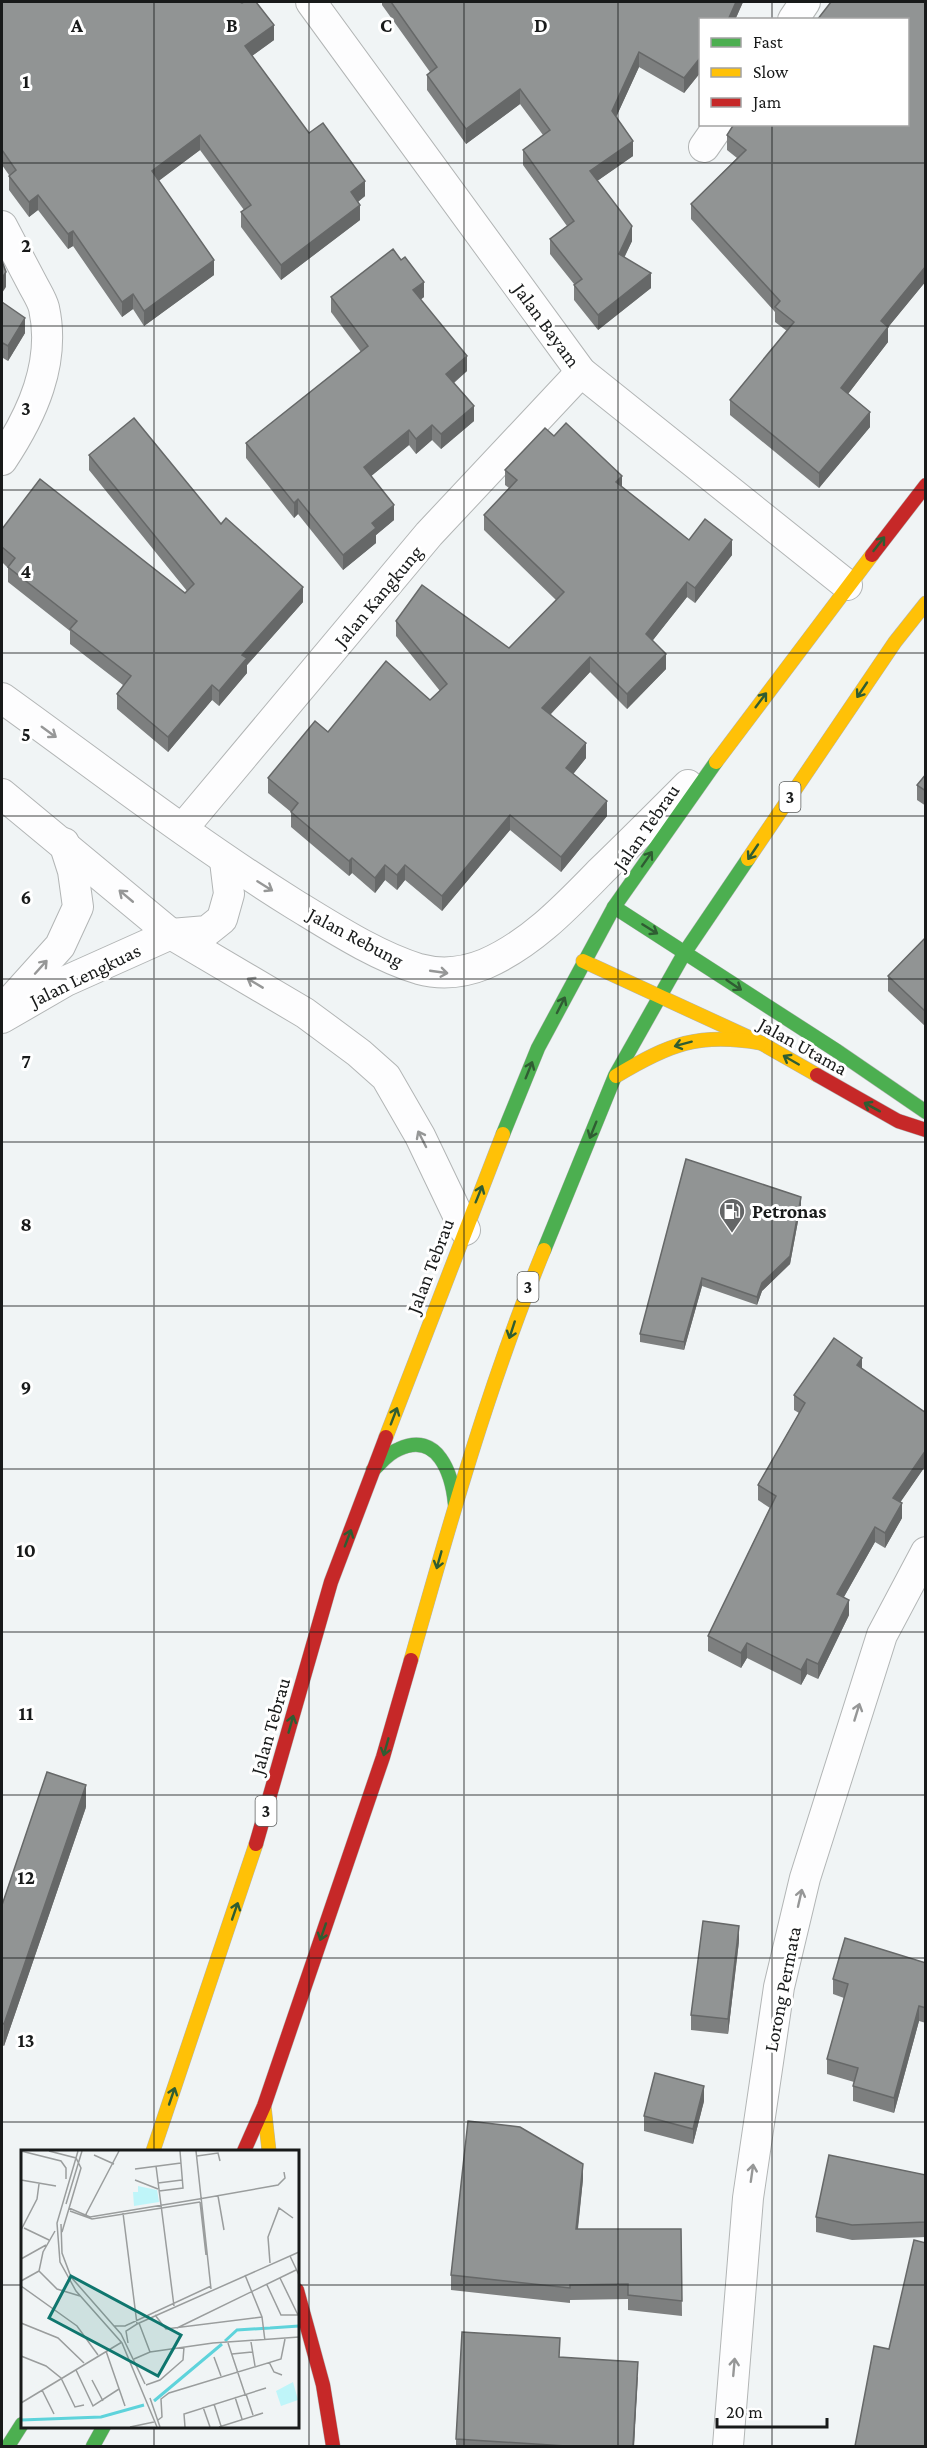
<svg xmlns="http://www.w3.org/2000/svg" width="927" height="2448" font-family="'Crimson Pro',serif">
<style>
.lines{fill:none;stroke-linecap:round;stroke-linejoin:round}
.street-casing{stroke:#b2b5b5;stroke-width:32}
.fast-casing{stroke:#b2b5b5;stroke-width:15}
.slow-casing{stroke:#b2b5b5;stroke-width:15}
.jam-casing{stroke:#b2b5b5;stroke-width:15}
.street{stroke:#fdfdfe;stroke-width:30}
.fast{stroke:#4caf50;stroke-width:14}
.slow{stroke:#ffc107;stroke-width:14}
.jam{stroke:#c62828;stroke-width:14}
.wall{fill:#7d7f7f}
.shaded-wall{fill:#666868}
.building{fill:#919494;stroke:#666868;stroke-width:1.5}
.oneway{stroke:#2f5d32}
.oneway2{stroke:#969797}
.grid{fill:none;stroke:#181a1a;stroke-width:1.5;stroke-opacity:0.55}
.labels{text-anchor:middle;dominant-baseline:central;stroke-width:6;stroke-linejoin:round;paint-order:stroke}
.shield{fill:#fff;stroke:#5d5f5f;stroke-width:1.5}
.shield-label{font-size:18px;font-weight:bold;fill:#181a1a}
.street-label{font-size:20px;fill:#181a1a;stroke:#fff}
.poi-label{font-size:20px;font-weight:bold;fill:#181a1a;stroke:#fff;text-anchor:start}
.inset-river{fill:none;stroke:#5ed3db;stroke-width:3}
.inset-road{fill:none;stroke:#9a9d9d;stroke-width:1.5}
.view{fill:#0f766e;fill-opacity:0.15;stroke:#0f766e;stroke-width:3}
.inset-edge{fill:none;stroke:#181a1a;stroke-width:3}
.grid-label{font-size:20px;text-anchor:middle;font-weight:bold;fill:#181a1a;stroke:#fff;stroke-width:6;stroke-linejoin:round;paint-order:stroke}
</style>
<rect width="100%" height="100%" fill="#f0f4f5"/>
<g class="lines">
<g class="street-casing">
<g id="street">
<polyline points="311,2 581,372 847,585"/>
<polyline points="793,20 805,2"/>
<polyline points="704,147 720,124"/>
<path d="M2 226C12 245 22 264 32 283 36 291 42 300 44 308 56 363 32 415 2 460"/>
<path d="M2 698C98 767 193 841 294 904 332 927 376 956 419 969 441 975 463 973 485 964 531 944 566 907 601 871 630 843 659 814 688 785"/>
<polyline points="2,794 171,934 305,1013 359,1053 386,1077 420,1136 465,1230"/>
<polyline points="183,828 429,534 581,372"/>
<polyline points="6,1006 60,946 78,907 73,871 64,843"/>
<polyline points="2,1018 66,981 171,934 207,931 222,919 229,894 225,861"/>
<polyline points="728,2446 748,2198 779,1987 805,1878 882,1635 926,1552"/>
</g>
</g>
<g class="fast-casing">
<g id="fast">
<polyline points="614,907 837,1051 926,1112"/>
<polyline points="503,1134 538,1048 614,907 716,762"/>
<polyline points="544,1250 615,1076 685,952 748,859"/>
<path d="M373 1470C381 1463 388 1453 399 1449 438 1431 452 1474 455 1504"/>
<polyline points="8,2446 22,2424"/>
<polyline points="93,2446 104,2426"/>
</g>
</g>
<g class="slow-casing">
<g id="slow">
<polyline points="716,762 872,555"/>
<polyline points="748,859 895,642 926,603"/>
<polyline points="583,961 761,1043 817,1075"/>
<path d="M616 1076C669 1044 699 1032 761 1043"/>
<polyline points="386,1437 503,1134"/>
<path d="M411 1660C450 1522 489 1383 544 1250"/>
<polyline points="264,2106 269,2151"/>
<polyline points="153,2151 256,1844"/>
</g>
</g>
<g class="jam-casing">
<g id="jam">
<polyline points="872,555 926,485"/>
<polyline points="817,1075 898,1121 926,1130"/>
<polyline points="256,1844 331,1582 386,1437"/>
<polyline points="244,2151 264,2106 383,1757 411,1660"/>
<polyline points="297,2290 323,2385 333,2446"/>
</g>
</g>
<use href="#street" class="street"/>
<use href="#fast" class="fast"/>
<use href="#slow" class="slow"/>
<use href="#jam" class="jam"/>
</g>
<g class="wall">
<polygon points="2,2 274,40 252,56 309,133 365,196 358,202 360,220 281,280 241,227 241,212 244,210 200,150 158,181 214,275 144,326 133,309 122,317 73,246 68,249 38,210 29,217 9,190 9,175 2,165"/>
<polygon points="382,2 743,2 735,20 700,20 700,73 684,93 639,67 616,117 633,156 597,181 632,241 624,257 651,288 598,330 574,300 574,284 550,254 550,239 567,226 523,165 523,150 543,135 520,104 466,144 427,90 427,75 430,72 382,5"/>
<polygon points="926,2 926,281 888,327 888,342 848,394 870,427 819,488 730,415 730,400 787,331 775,322 775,312 691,219 691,204 737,158 727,150 727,135 908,124"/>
<polygon points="331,297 424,297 420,300 467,371 454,383 474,421 441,449 432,440 416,454 409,445 371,476 394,520 376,535 376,543 343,570 298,514 294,518 246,458 246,443 361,352 331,312"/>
<polygon points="2,302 25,333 8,361 3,358"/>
<polygon points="554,436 622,487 689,540 732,555 695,603 687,597 652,641 666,669 627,709 590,672 551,714 586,758 573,774 607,816 561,872 510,830 442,911 405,880 397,890 385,880 375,893 352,873 349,876 291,827 291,812 268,793 268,778 328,732 430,700 440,691 396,636 396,621 509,648 556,600 484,530 484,515 509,488 505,485 505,470"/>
<polygon points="89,455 221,524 303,602 247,665 247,673 219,706 212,700 168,752 117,709 117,694 123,685 70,644 70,631 8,582 8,568 2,562 2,529 185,593 187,591 89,470"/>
<polygon points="926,774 926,806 917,800 917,785"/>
<polygon points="926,937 926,1027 888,991 888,976"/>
<polygon points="686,1159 801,1205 790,1264 762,1291 757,1305 702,1286 684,1350 640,1342 640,1334"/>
<polygon points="862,1369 926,1413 926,1465 900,1502 902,1518 885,1548 875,1542 844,1597 849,1615 818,1679 807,1674 801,1685 747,1658 741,1668 708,1651 708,1636 770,1508 758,1500 758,1485 799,1413 794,1410 794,1395"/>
<polygon points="86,1807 4,2046 2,2045 2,1905"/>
<polygon points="739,1941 728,2034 691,2030 691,2015"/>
<polygon points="926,1963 926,2023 919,2021 894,2113 853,2101 853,2086 854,2082 827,2074 827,2059 844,1998 833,1994 833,1979"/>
<polygon points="704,2101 693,2144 644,2131 644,2116"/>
<polygon points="926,2175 926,2237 852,2240 816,2232 816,2217"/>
<polygon points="583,2179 578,2229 681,2229 682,2316 628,2310 628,2299 570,2300 570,2303 451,2290 451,2275"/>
<polygon points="560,2357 638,2377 634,2446 456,2446 456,2439"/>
</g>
<g class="shaded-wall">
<polygon points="736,2 743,2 735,20 728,20"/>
<polygon points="274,25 274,40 245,61 245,46"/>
<polygon points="639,52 639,67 612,126 612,111"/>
<polygon points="700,58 700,73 684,93 684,78"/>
<polygon points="520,89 520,104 466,144 466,129"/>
<polygon points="200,135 200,150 152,186 152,171"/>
<polygon points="633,141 633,156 590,186 590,171"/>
<polygon points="365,181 365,196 351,207 351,192"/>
<polygon points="38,195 38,210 29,217 29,202"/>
<polygon points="360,205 360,220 281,280 281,265"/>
<polygon points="632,226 632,241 619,269 619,254"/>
<polygon points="73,231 73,246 68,249 68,234"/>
<polygon points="214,260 214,275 144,326 144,311"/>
<polygon points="926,266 926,281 881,336 881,321"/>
<polygon points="6,272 6,287 2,293 2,278"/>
<polygon points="651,273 651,288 598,330 598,315"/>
<polygon points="424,282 424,297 413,305 413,290"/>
<polygon points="133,294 133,309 122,317 122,302"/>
<polygon points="25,318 25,333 8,361 8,346"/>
<polygon points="888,327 888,342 841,403 841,388"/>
<polygon points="3,343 3,358 2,361 2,346"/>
<polygon points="467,356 467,371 446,389 446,374"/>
<polygon points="474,406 474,421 441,449 441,434"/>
<polygon points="870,412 870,427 819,488 819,473"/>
<polygon points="432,425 432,440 416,454 416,439"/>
<polygon points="409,430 409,445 364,482 364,467"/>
<polygon points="622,476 622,491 616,482"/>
<polygon points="298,499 298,514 294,518 294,503"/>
<polygon points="394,505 394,520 376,535 376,543 343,570 343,555 372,523"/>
<polygon points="732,540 732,555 695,603 695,588"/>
<polygon points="687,582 687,597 646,649 646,634"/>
<polygon points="303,587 303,602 247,665 247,673 219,706 219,691 242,655"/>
<polygon points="666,654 666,669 627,709 627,694"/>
<polygon points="590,657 590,672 542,723 542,708"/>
<polygon points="212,685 212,700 168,752 168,737"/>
<polygon points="586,743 586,758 566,783 566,768"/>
<polygon points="607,801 607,816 561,872 561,857"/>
<polygon points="510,815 510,830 442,911 442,896"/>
<polygon points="352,858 352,873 349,876 349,861"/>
<polygon points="385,865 385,880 375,893 375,878"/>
<polygon points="405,865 405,880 397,890 397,875"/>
<polygon points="801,1197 801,1205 790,1264 762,1291 757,1305 757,1297 762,1283"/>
<polygon points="702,1278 702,1286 684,1350 684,1342"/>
<polygon points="862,1358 862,1373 857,1365"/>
<polygon points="926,1450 926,1465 893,1513 893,1498"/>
<polygon points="902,1503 902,1518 885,1548 885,1533"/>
<polygon points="875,1527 875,1542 837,1609 837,1594"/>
<polygon points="849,1600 849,1615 818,1679 818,1664"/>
<polygon points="747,1643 747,1658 741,1668 741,1653"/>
<polygon points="807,1659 807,1674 801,1685 801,1670"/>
<polygon points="86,1785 86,1807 4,2046 4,2024"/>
<polygon points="739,1926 739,1941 728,2034 728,2019"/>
<polygon points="919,2006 919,2021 894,2113 894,2098"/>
<polygon points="704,2086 704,2101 693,2144 693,2129"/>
<polygon points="583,2164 583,2179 576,2244 576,2229"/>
<polygon points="638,2362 634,2446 633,2446"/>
</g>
<g class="building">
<polygon points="2,2 240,2 242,3 244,2 256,2 274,25 245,46 309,133 323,123 365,181 351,192 360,205 281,265 241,212 251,205 200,135 152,171 214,260 144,311 133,294 122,302 73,231 68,234 38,195 29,202 9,176 16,170 2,150"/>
<polygon points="391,2 736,2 728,20 700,20 700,58 684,78 639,52 612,111 633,141 590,171 632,226 619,254 651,273 598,315 574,285 582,279 550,239 574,221 523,150 550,130 520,89 466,129 427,75 437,67"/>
<polygon points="831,2 926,2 926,266 881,321 888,327 841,388 870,412 819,473 730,400 794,322 775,307 780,301 691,204 746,150 727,135 734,124 908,124 908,20 817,20"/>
<polygon points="393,249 401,260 405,257 424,282 413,290 467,356 446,374 474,406 441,434 432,425 416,439 409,430 364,467 394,505 372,523 376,528 343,555 298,499 294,503 246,443 368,346 331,297"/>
<polygon points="2,261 6,272 2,278"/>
<polygon points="2,302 25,318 8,346 3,343 2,346"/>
<polygon points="134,418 221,524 226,518 303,587 242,655 247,658 219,691 212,685 168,737 117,694 131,676 70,629 77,621 8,567 15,558 2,547 2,529 40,479 185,593 194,584 89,455"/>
<polygon points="566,423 622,476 616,482 689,540 705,519 732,540 695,588 687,582 646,634 666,654 627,694 590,657 542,708 586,743 566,768 607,801 561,857 510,815 442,896 405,865 397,875 385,865 375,878 352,858 349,861 291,812 298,803 268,778 315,721 328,732 386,661 430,700 447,684 396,621 422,585 509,648 564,592 484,515 517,480 505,470 545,428 554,436"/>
<polygon points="926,774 926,791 917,785"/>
<polygon points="926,937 926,1012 888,976"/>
<polygon points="686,1159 801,1197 790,1256 762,1283 757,1297 702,1278 684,1342 640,1334"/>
<polygon points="834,1338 862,1358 857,1365 926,1413 926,1450 893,1498 902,1503 885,1533 875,1527 837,1594 849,1600 818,1664 807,1659 801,1670 747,1643 741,1653 708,1636 776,1496 758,1485 805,1403 794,1395"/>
<polygon points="47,1772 86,1785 4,2024 2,2023 2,1905"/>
<polygon points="703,1921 739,1926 728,2019 691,2015"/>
<polygon points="845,1938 926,1963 926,2008 919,2006 894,2098 853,2086 858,2068 827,2059 848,1984 833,1979"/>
<polygon points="655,2073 704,2086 693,2129 644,2116"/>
<polygon points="468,2121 520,2127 583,2164 576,2229 681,2229 682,2301 628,2295 628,2284 570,2285 570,2288 451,2275"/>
<polygon points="829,2155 926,2175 926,2222 852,2225 816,2217"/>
<polygon points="914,2240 926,2243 926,2446 855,2446 874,2346 889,2349"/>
<polygon points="462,2332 560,2338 559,2357 638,2362 633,2446 566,2446 456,2439"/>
</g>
<defs><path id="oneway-shaft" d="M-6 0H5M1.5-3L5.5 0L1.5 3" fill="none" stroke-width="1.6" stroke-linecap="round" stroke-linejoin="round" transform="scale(1.5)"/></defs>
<g class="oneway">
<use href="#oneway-shaft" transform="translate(879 544) rotate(-52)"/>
<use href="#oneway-shaft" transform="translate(862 690) rotate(124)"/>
<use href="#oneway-shaft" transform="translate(761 700) rotate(-53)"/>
<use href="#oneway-shaft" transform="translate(753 852) rotate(124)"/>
<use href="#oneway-shaft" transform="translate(647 859) rotate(-55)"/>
<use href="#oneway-shaft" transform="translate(650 929) rotate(32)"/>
<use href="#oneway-shaft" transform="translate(734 985) rotate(34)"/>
<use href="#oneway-shaft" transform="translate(561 1005) rotate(-63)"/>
<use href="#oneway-shaft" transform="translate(683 1044) rotate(165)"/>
<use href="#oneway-shaft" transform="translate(791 1060) rotate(-150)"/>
<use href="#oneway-shaft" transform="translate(529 1070) rotate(-68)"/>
<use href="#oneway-shaft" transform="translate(872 1107) rotate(-151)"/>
<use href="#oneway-shaft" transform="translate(593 1130) rotate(112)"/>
<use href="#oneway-shaft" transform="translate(479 1194) rotate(-68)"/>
<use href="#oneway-shaft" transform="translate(512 1330) rotate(108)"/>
<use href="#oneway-shaft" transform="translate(394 1416) rotate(-69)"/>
<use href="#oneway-shaft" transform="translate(348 1538) rotate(-69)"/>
<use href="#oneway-shaft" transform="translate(439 1560) rotate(106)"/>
<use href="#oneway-shaft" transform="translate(291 1724) rotate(-74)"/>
<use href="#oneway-shaft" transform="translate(386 1747) rotate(106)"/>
<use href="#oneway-shaft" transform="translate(235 1911) rotate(-71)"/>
<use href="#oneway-shaft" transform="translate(323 1932) rotate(109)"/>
<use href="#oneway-shaft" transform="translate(172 2096) rotate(-71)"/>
</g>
<g class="oneway2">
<use href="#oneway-shaft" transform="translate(49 732) rotate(36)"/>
<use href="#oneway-shaft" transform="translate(265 886) rotate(32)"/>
<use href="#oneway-shaft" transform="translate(126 896) rotate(-140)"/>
<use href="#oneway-shaft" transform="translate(41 967) rotate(-48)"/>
<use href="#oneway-shaft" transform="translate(439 972) rotate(8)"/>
<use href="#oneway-shaft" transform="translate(255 983) rotate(-149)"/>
<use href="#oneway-shaft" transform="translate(422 1139) rotate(-117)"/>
<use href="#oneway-shaft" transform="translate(857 1712) rotate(-73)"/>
<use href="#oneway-shaft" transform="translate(800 1898) rotate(-77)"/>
<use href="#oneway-shaft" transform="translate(752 2173) rotate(-82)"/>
<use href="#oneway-shaft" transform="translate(734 2367) rotate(-85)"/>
</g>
<path class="grid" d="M154 2V2151M309 2V2446M464 2V2446M618 2V2446M772 2V20M772 124V2446M2 163H926M2 326H926M2 490H926M2 653H926M2 816H926M2 979H926M2 1142H926M2 1306H926M2 1469H926M2 1632H926M2 1795H926M2 1958H926M2 2122H926M2 2285H22M297 2285H926M154 2426V2446"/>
<defs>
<g id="fuel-pin" transform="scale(1.35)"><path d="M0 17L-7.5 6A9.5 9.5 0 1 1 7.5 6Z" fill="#646667" stroke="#fff"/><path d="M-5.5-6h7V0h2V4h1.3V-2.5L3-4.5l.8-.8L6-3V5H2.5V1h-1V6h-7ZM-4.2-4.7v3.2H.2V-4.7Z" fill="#fff"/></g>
</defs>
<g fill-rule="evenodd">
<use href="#fuel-pin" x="732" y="1211"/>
</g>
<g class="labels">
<g class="shield">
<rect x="779.5" y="782" width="21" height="30" rx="4.5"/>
<rect x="517.5" y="1272" width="21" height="30" rx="4.5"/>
<rect x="255.5" y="1796" width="21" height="30" rx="4.5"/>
</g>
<g class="shield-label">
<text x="790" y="797">3</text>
<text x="528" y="1287">3</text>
<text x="266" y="1811">3</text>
</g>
<g class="street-label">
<text transform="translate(547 325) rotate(54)">Jalan Bayam</text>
<text transform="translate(378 596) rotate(-50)">Jalan Kangkung</text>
<text transform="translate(646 827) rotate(-55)">Jalan Tebrau</text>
<text transform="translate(356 937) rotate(28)">Jalan Rebung</text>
<text transform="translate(85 975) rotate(-26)">Jalan Lengkuas</text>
<text transform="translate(803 1046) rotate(29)">Jalan Utama</text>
<text transform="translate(430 1266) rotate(-69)">Jalan Tebrau</text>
<text transform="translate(270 1726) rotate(-74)">Jalan Tebrau</text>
<text transform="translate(782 1989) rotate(-79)">Lorong Permata</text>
</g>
<g class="poi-label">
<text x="752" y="1211">Petronas</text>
</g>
</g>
<g transform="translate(21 2150)">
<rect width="278" height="278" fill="#f0f4f5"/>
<path d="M117 36 136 40 138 52 113 56 112 42H117ZM272 232 277 250 260 256 255 241Z" fill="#bff5f9"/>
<path class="inset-river" d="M249 178 278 176M204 191 216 180 249 178M133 251 201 194M0 270 80 267 123 255"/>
<path class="inset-road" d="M0 1 40 11 45 18V29M28 1 55 8 60 18 41 82M57 1 36 73 39 112 55 141 101 193 136 277M175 1 190 139M73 5 93 14M176 6 197 3 199 11M135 16 153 156M114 19 160 13M0 30 35 36M114 30 137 39M137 33 161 30M138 41 162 38 159 1M197 46 203 80M179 52 185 105M45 54 61 1M48 58 69 67 178 49 257 35 264 28 263 22M49 61 71 69 179 52M102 63 116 174M64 66 98 1M40 74 41 103 50 127 100 184 124 234M3 78 28 90M0 80 16 49 18 34M34 81 22 102 18 121 36 139 59 146M269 106 278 125M0 109 25 95M249 113 247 87 258 58 272 68M224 125 241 167 244 191M259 128 277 165M0 131 18 121M246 135 260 165H278M0 136 56 176 77 205M134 165 145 179 241 167M0 173 37 188 63 213M118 173 129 202M93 176H104L190 136M156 178 275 120M230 192 234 216M107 193 105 181 116 174 278 102M207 193 224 244M85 201 104 256M211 204 231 202M0 206 25 216 40 228 54 257 63 255M193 207 200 226M113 209 129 202 192 193 278 187M248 212 253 222 261 225M55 220 72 256 98 239M71 230 82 251M125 235 139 230 162 210 163 197M21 240 33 264M225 244 232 265M214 247 221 269M129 248 139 277M0 253 101 192M193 254 200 276M182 257 189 277M137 270 141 267 140 249 148 243 260 209 264 189M109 277 133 272M164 277 163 264 245 238M198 277 242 263"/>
<path class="view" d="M50 126 160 185 137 226 28 168Z"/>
<rect width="278" height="278" class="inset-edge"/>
</g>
<g class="grid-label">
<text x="77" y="32">A</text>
<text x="232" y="32">B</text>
<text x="386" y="32">C</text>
<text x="541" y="32">D</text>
<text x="26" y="88">1</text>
<text x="26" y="252">2</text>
<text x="26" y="415">3</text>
<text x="26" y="578">4</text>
<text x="26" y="741">5</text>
<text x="26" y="904">6</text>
<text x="26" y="1068">7</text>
<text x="26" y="1231">8</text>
<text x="26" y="1394">9</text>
<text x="26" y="1557">10</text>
<text x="26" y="1720">11</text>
<text x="26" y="1884">12</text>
<text x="26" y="2047">13</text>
</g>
<rect width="927" height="2448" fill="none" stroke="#181a1a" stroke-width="6"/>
<rect x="699" y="18" width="210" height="108" fill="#ffffff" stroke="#a3a3a3" stroke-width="1.5"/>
<rect x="711" y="38" width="30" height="9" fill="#4caf50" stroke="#a3a3a3" stroke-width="1.5"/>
<text x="753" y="48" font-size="18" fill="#181a1a">Fast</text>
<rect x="711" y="68" width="30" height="9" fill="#ffc107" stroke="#a3a3a3" stroke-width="1.5"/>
<text x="753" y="78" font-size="18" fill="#181a1a">Slow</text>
<rect x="711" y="98" width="30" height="9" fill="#c62828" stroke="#a3a3a3" stroke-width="1.5"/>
<text x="753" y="108" font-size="18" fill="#181a1a">Jam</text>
<path d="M717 2418v9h110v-9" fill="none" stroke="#181a1a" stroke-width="3"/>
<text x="726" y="2418" font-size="18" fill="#181a1a" stroke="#ffffff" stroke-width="4.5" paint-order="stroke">20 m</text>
</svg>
